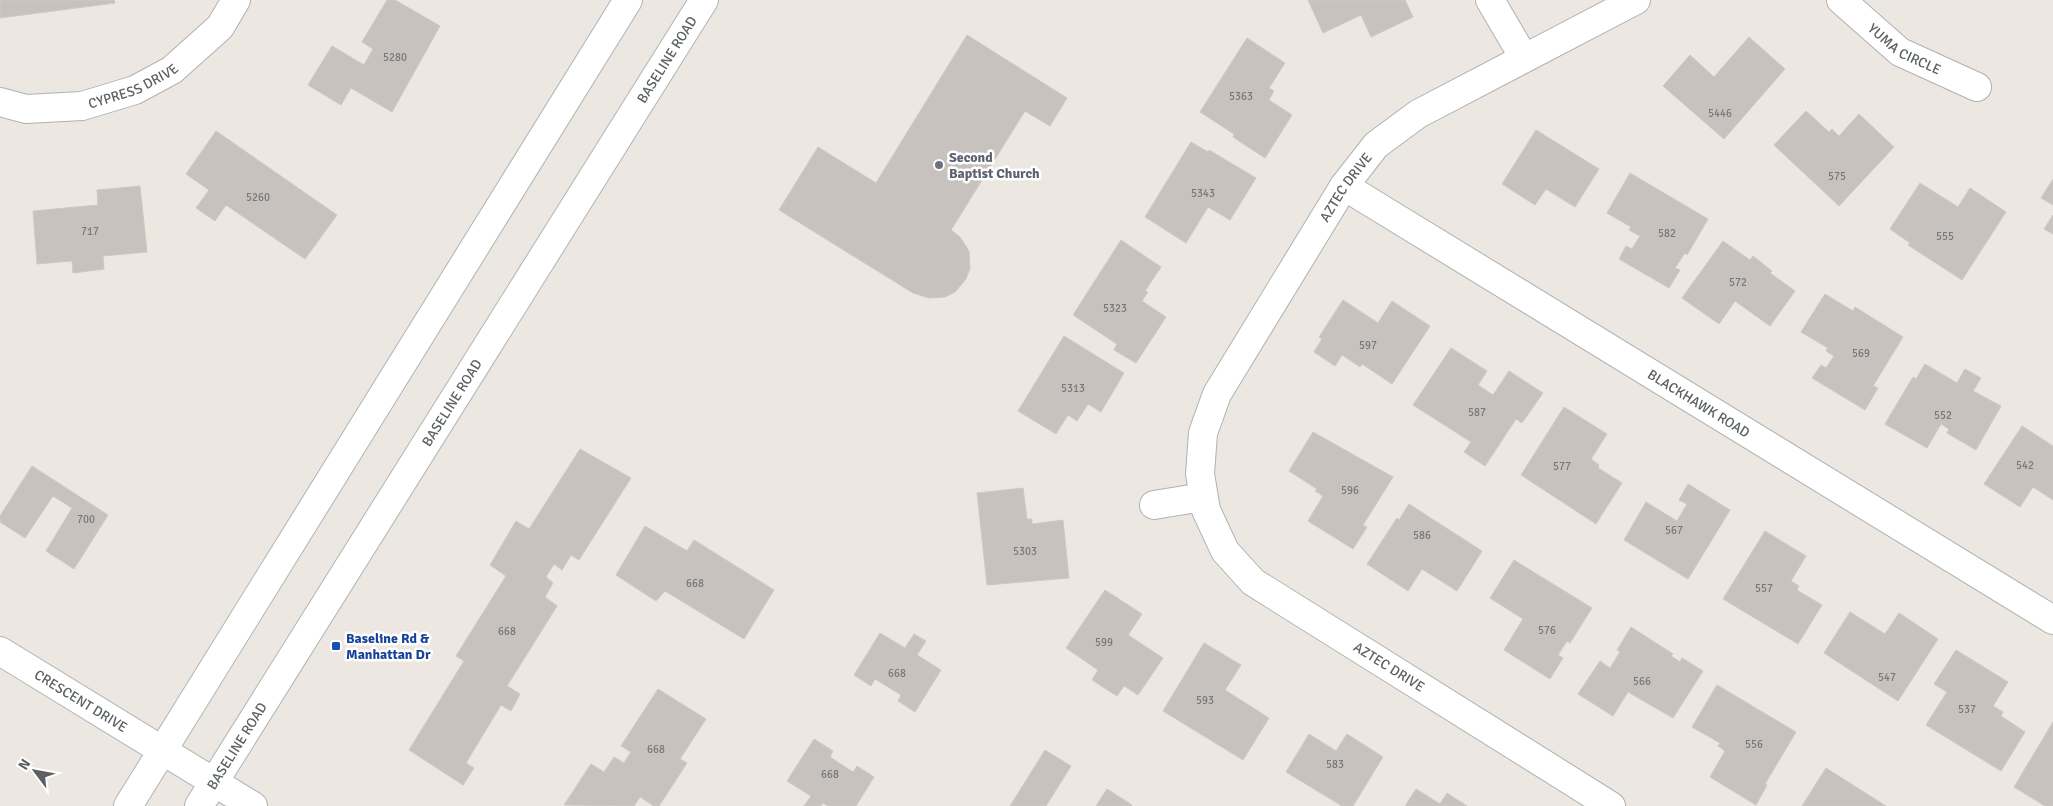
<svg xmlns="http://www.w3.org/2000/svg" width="2053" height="806" font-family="Signika,sans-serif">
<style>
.building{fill:#c8c2bf;stroke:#d1c7c0}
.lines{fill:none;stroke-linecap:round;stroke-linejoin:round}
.street-casing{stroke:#aeb2b5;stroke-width:30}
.secondary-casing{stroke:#aeb4b7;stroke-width:30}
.street{stroke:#fff;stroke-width:28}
.secondary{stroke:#fff;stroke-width:28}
.worship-dot{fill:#6b7280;stroke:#fff;stroke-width:2}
.transit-dot{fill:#1a4fb4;stroke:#fff;stroke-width:2}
.labels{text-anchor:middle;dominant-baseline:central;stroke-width:5;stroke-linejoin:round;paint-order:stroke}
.number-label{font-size:11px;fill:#76787a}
.street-label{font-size:14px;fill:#5a6063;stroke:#fff}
.worship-label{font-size:14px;font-weight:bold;fill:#5b616d;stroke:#fff;text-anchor:start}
.transit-label{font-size:14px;font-weight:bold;fill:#164399;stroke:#fff;text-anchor:start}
</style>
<rect width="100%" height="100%" fill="#ede7e2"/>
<g class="building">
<polygon points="0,0 114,0 115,3 0,18"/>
<polygon points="387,0 395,0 440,26 392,112 351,88 341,105 308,85 332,46 364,65 373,49 362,42"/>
<polygon points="1308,0 1405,0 1413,17 1371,37 1361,15 1323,33"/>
<polygon points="967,35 1067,98 1050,126 1025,111 951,230 960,237 969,251 970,268 966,279 955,292 945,297 929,298 913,293 779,210 818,147 876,183"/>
<polygon points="1749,37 1785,69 1724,139 1663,86 1690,55 1714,77"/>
<polygon points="1247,38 1285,63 1269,88 1274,91 1269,100 1292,115 1265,158 1233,137 1234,134 1200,112"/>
<polygon points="1806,111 1829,132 1832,129 1839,136 1859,114 1894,147 1839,206 1774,145"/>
<polygon points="1536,130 1599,169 1575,207 1546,189 1535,205 1502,184"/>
<polygon points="216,131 337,215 305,259 226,205 215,221 196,208 209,190 186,174"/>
<polygon points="1191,142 1208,152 1209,150 1256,178 1230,220 1208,207 1186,243 1145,217"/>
<polygon points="1630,173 1708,219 1687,255 1685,253 1675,268 1680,270 1669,288 1619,259 1626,246 1632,249 1640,236 1629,230 1631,227 1607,213"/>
<polygon points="2053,179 2053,205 2041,198"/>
<polygon points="1920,183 1958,207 1970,188 2006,212 1962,280 1908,245 1910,243 1890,229"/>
<polygon points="140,186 147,252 103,256 104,269 73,273 72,261 37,264 33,211 98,205 97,190"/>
<polygon points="2053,215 2053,234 2044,229"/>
<polygon points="1121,240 1161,267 1145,291 1148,292 1142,301 1166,317 1136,363 1114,350 1117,344 1073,315"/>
<polygon points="1723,241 1750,260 1753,256 1772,271 1770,273 1795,291 1770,326 1735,301 1719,324 1682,298"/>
<polygon points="1825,294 1853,311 1855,307 1903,337 1873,386 1878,388 1865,410 1812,378 1821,365 1826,368 1834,356 1826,351 1828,348 1801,332"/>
<polygon points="1343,300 1378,323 1392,301 1430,326 1392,384 1362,364 1360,367 1342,355 1335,366 1314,352 1322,339 1319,337"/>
<polygon points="1064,336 1124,373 1101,412 1088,404 1077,421 1068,415 1056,434 1018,411"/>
<polygon points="1451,348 1487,371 1478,385 1493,395 1509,371 1543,393 1522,423 1516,419 1485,466 1464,452 1471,442 1413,405"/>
<polygon points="1925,364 1957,383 1965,369 1981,378 1973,391 2001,406 1976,450 1947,433 1949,429 1941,424 1927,448 1885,424 1913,377 1916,379"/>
<polygon points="1564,407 1607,434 1591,459 1599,465 1598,468 1622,483 1596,524 1521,475"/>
<polygon points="2022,426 2053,446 2053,500 2033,487 2020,507 1984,484"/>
<polygon points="1313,432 1393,477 1363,525 1367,527 1353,549 1308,521 1323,496 1315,491 1317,489 1289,471"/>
<polygon points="580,449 631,478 579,560 571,555 562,570 554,564 546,577 553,583 545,597 557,606 507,686 520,694 511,711 501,705 466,763 474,768 463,785 409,750 464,661 456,656 506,576 490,565 516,521 529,529"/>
<polygon points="32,466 108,515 74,569 46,551 72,508 53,496 25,538 0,522 0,516"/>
<polygon points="1688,484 1730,510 1688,579 1624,540 1646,502 1677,521 1687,504 1679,500"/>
<polygon points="1023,488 1027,519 1032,519 1032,524 1063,520 1069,578 987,585 977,493"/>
<polygon points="1409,504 1482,551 1457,591 1422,569 1408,591 1367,564 1397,518 1399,520"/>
<polygon points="645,526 687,551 694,540 774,590 744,639 665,591 656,601 616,575"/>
<polygon points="1765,531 1806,556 1791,581 1799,586 1797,590 1822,605 1798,644 1723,599"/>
<polygon points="1514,560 1592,608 1570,643 1567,641 1558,655 1563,658 1550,679 1504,650 1523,619 1490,598"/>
<polygon points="1105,590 1142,614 1128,635 1163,658 1138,695 1124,686 1117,696 1092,680 1098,670 1066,648"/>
<polygon points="1850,612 1885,634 1899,613 1938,639 1898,701 1824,653"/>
<polygon points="1631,627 1673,654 1671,656 1680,662 1682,658 1703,671 1673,718 1628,692 1613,716 1578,694 1600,661 1610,668 1620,652 1617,650"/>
<polygon points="880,633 905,648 914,634 926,641 917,655 941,670 915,712 898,701 901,695 875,679 871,686 854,675"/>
<polygon points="1204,643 1241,665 1225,690 1269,718 1243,760 1163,711"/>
<polygon points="1956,650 2008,682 1993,706 2003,712 2001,716 2025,732 2001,771 1926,725 1947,692 1934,684"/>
<polygon points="1717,685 1796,732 1765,784 1767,785 1756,805 1710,777 1725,751 1718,746 1720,743 1692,727"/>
<polygon points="658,689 706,719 680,759 687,763 659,806 654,806 640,797 634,806 564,805 591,764 604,772 614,757 624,763 631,752 621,746"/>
<polygon points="2053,722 2053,806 2045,806 2014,787"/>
<polygon points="1309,734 1336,751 1347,734 1383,757 1353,806 1342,806 1286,772"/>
<polygon points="814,739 833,751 830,757 853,772 857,766 874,777 856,806 828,806 823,803 821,806 804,806 811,796 787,781"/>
<polygon points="1045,750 1071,766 1046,806 1010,806"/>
<polygon points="1826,768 1886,806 1802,806"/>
<polygon points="1107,789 1132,805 1131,806 1096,806"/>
<polygon points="1416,789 1440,804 1447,793 1467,806 1405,806"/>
</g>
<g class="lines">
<g class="street-casing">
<g id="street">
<polyline points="1490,0 1524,58"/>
<path id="s1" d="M1841 0 1900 52 1977 87"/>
<path id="s2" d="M0 102 26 109 82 106 135 90 172 70 220 27 236 0"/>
<path id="s3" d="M1344 186 2053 620"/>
<polyline points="1154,505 1203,497"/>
<path id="s4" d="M0 651 253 806"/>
<path id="s5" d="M1611 806 1253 582 1225 551 1206 510 1200 474 1203 433 1217 394 1344 186 1376 145 1418 114 1636 0"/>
</g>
</g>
<g class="secondary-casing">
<g id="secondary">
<polyline points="128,806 628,0"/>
<path id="s6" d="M199 806 704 0"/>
</g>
</g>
<use href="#street" class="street"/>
<use href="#secondary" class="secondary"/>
</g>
<circle class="worship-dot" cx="939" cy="165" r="5"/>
<rect class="transit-dot" x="331" y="641" width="10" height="10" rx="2.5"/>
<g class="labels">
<g class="number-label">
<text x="395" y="57">5280</text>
<text x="1241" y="96">5363</text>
<text x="1720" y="113">5446</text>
<text x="1837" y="176">575</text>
<text x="1203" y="193">5343</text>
<text x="258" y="197">5260</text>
<text x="90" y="231">717</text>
<text x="1667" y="233">582</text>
<text x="1945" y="236">555</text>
<text x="1738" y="282">572</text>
<text x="1115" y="308">5323</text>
<text x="1368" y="345">597</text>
<text x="1861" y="353">569</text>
<text x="1073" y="388">5313</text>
<text x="1477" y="412">587</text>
<text x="1943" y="415">552</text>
<text x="2025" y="465">542</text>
<text x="1562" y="466">577</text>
<text x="1350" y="490">596</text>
<text x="86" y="519">700</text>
<text x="1674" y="530">567</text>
<text x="1422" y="535">586</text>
<text x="1025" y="551">5303</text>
<text x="695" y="583">668</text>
<text x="1764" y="588">557</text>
<text x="1547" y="630">576</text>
<text x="507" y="631">668</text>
<text x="1104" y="642">599</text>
<text x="897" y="673">668</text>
<text x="1887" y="677">547</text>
<text x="1642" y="681">566</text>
<text x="1205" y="700">593</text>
<text x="1967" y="709">537</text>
<text x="1754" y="744">556</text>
<text x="656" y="749">668</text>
<text x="1335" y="764">583</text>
<text x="830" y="774">668</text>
</g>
<g class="street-label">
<text stroke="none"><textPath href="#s1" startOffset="81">YUMA CIRCLE</textPath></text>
<text stroke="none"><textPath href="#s6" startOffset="881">BASELINE ROAD</textPath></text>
<text stroke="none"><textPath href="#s2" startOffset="138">CYPRESS DRIVE</textPath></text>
<text stroke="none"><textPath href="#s5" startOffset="872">AZTEC DRIVE</textPath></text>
<text stroke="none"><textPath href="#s3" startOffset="416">BLACKHAWK ROAD</textPath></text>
<text stroke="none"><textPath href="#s6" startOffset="476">BASELINE ROAD</textPath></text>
<text transform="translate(1389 667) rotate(32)">AZTEC DRIVE</text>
<text stroke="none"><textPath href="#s4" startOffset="95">CRESCENT DRIVE</textPath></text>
<text stroke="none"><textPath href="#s6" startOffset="71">BASELINE ROAD</textPath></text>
</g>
<g class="worship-label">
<text x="949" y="157">Second<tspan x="949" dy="16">Baptist Church</tspan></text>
</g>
<g class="transit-label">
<text x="346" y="638">Baseline Rd &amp;<tspan x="346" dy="16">Manhattan Dr</tspan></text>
</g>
</g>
<g transform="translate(35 771) rotate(302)" stroke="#ffffff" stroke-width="4" paint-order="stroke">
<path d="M0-4L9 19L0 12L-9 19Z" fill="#5a6063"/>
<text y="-8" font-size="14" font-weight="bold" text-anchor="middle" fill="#5a6063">N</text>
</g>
</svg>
